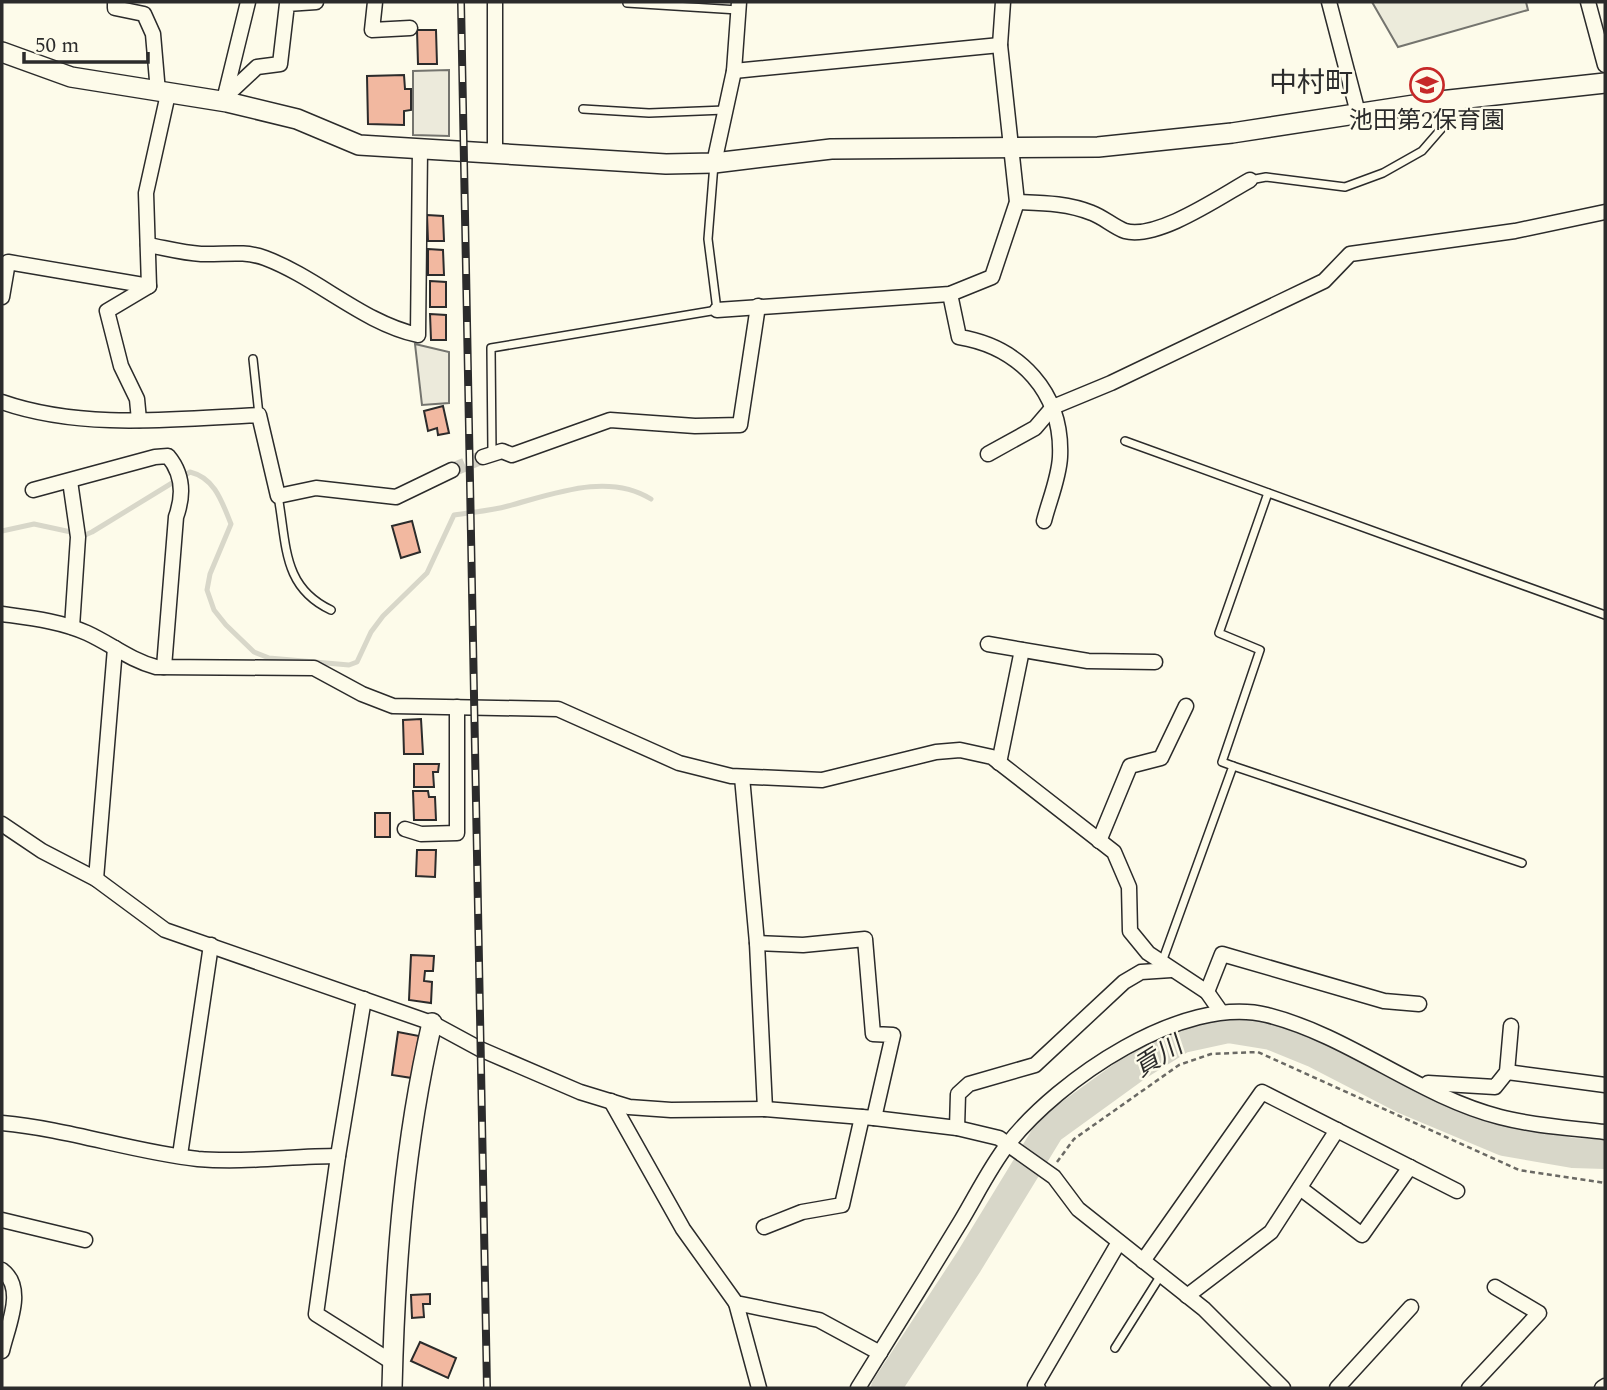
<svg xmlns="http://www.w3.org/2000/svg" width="1607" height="1390" font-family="Spectral,'Noto Sans JP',serif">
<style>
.green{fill:#ecebdb;stroke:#74746e;stroke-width:2}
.parking{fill:#eceadb;stroke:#74746e;stroke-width:2}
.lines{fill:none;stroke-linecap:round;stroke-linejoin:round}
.stream{stroke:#d8d7c9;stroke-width:5}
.river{stroke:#d8d7c9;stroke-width:30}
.building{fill:#f2b8a0;stroke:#2b2b2b;stroke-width:2}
.minor-tunnel{stroke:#d3d1c4;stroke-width:14;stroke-dasharray:14 7;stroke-linecap:butt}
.service-casing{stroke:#2b2b2b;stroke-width:10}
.minor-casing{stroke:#2b2b2b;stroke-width:17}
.tertiary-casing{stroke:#2b2b2b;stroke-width:22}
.path{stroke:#6a6964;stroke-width:2.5;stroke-dasharray:5 3.5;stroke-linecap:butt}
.service{stroke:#fdfbea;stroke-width:7}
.minor{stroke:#fdfbea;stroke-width:14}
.tertiary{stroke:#fdfbea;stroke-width:19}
.rail-casing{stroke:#2b2b2b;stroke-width:8}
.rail{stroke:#fdfbea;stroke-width:5;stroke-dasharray:16;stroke-linecap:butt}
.labels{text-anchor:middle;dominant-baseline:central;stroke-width:5;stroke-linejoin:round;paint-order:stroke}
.poi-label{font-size:24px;fill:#2b2b2b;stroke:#fdfbea}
.water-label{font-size:26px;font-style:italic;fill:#2b2b2b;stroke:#fdfbea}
.quarter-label{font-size:28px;fill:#2b2b2b;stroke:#fdfbea}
</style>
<rect width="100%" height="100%" fill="#fdfbea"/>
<polygon class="green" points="1372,2 1526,2 1528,10 1398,47"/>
<g class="parking">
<polygon points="449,70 449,136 413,135 413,71"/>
<polygon points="415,344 449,352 449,403 422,405"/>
</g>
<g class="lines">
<path class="stream" d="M2 531 34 524 85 535 92 532 190 472C215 478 222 502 231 524L210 574 207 590 214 610 226 625 254 652 269 658 349 665 357 662 371 632 383 616 427 573 454 515C472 512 490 511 508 506 553 494 608 472 651 499"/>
<polyline class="river" points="886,1388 968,1263 1050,1129 1137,1066 1182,1038 1228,1028 1271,1035 1313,1052 1404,1099 1504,1141 1573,1153 1605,1154"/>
</g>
<g class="building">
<polygon points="417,30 436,30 437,64 418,64"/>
<polygon points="404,75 405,89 411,89 411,110 404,111 404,125 368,124 367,76"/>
<polygon points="427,215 443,216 444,241 428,241"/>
<polygon points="428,249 443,250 444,275 428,275"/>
<polygon points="430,281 446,282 446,307 430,307"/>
<polygon points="430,314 446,315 446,340 431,340"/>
<polygon points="443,406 449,433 438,435 437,428 428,431 424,411"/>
<polygon points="412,521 420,552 401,558 392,526"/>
<polygon points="421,719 423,754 404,754 403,720"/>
<polygon points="414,764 439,764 438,772 433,772 434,787 414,787"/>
<polygon points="413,791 428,791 429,797 435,797 436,820 414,820"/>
<rect x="375" y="813" width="15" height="24"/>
<polygon points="417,850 436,850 435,877 416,876"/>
<polygon points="411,955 434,956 433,971 425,971 424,981 432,982 431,1003 409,1000"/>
<polygon points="398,1032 419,1036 412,1078 392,1075"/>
<polygon points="430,1294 430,1304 423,1304 424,1317 412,1318 411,1295"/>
<polygon points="420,1342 456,1358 448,1378 411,1361"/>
</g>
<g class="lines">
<polyline class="minor-tunnel" points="452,470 483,457"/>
<g class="service-casing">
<g id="service">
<polyline points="627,3 738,10"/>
<polyline points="583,109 649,113 725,110"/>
<polyline points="1250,180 1266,177 1345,187 1383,173 1422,151 1463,104"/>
<polyline points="253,359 259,415"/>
<polyline points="1125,441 1605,615"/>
<polyline points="492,452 491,348 717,310 708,239 714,164"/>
<path d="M278 496C287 545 282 587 331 610"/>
<polyline points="1233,766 1522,863"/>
<polyline points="1162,962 1233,766 1222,762 1260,650 1219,633 1268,493"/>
<polyline points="1115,1348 1161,1275"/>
</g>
</g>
<g class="minor-casing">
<g id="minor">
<polyline points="115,2 115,8 144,14 153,34 158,92"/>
<polyline points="375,2 372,30 410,28"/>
<polyline points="495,2 495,152"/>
<polyline points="1329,2 1358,113"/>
<polyline points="1588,2 1605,65"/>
<polyline points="734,71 1000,45"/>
<polyline points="225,96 248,2"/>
<polyline points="225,97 257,67 280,64 287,4 316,2"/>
<polyline points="714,163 734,71 739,2"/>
<path d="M1017 202C1042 203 1067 203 1092 213 1103 217 1114 227 1125 231 1158 240 1221 196 1250 180"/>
<path d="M148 245C165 248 183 253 201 254 223 255 243 250 265 258 318 278 363 323 418 335L420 149"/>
<path d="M950 294 959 337C1020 347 1063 393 1060 457 1059 478 1049 501 1044 521"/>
<polyline points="2,297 8,262 149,286"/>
<polyline points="717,310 950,294 992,277 1017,202 1000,45 1003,2"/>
<path d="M2 402C82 430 175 419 259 415L278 496 316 488 396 497 452 470"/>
<polyline points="139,420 137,399 121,366 107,311 149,286 146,193 168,94"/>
<polyline points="988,454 1035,428 1053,407 1111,383 1324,281 1350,254 1515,231 1605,212"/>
<polyline points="483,457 502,451 512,455 610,420 695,426 740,425 758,306"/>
<polyline points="70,481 78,537 72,627"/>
<path d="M33 490 155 457 168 456C183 474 184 495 176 517L164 667"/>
<path d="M2 614C31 618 60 621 87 633 111 644 130 660 156 667L314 668 362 694 393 706 558 709 679 763 731 776 822 780 936 752 960 750 992 757 1114 852 1129 887 1130 931 1148 953 1207 992 1221 1012"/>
<polyline points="988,644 1088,661 1155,662"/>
<polyline points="999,763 1022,650"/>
<polyline points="742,777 757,943 765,1109"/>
<polyline points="2,824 42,851 96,879 165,930 432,1023 480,1049 580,1092 629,1107 671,1110 765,1109 874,1118 957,1128 999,1138 1054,1177 1078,1209 1204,1309 1283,1388"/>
<polyline points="405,829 421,834 457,833 457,707"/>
<polyline points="1099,841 1130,766 1161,758 1186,706"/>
<polyline points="96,879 115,648"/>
<polyline points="757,943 803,945 865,939 873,1034 893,1035 874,1118"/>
<polyline points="1207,992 1222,954 1384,1001 1419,1004"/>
<polyline points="364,999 338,1156 316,1314 392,1362"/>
<polyline points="1507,1072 1605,1085"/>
<polyline points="1428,1083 1495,1087 1507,1072 1511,1026"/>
<polyline points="611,1101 683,1229 736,1303 819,1320 880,1353"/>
<path d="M2 1123C69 1129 133 1152 198 1159 245 1163 291 1156 338 1156"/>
<polyline points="957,1128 958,1094 969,1084 1035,1065 1124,982 1141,972 1171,970"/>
<polyline points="180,1155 211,945"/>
<polyline points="1300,1188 1362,1235 1410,1167"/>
<polyline points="2,1220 85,1240"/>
<polyline points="764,1227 802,1212 842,1205 862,1117"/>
<polyline points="1143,1261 1262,1092 1457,1191"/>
<path d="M2 1270C26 1288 8 1325 2 1351"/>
<polyline points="1187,1296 1271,1232 1337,1130"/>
<polyline points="736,1303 759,1388"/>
<path d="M858 1388C893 1332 927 1277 961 1221 976 1196 990 1167 1008 1144 1058 1080 1183 994 1267 1015 1350 1036 1418 1096 1500 1117 1534 1126 1571 1128 1605 1132"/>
<polyline points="1038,1388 1035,1386 1119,1242"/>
<polyline points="1337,1388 1411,1307"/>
<polyline points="1469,1388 1539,1313 1495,1287"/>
<polyline points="1602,1388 1605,1386"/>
</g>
</g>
<g class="tertiary-casing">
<g id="tertiary">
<polyline points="2,52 71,77 227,102 297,119 359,145 666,164 714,163 831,149 1098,147 1232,133 1440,101 1605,83"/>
<path d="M392 1388C395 1265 404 1144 432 1023"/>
</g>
</g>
<polyline class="path" points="1057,1162 1074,1139 1179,1065 1211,1054 1258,1052 1519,1170 1605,1183"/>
<use href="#service" class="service"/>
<use href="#minor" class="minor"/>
<use href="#tertiary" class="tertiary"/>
<g class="rail-casing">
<polyline id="rail" points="461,2 487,1388"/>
</g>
<use href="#rail" class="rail"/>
</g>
<defs>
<g id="school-ring" transform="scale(1.75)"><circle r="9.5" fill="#fdfbea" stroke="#c62828" stroke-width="1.5"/><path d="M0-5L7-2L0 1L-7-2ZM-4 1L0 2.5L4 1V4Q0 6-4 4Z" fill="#c62828"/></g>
</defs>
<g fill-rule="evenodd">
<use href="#school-ring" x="1427" y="85"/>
</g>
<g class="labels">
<g class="poi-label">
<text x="1427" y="121">池田第2保育園</text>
</g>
<g class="water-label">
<text transform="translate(1158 1057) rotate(-32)">貢川</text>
</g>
<g class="quarter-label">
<text x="1311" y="83">中村町</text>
</g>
</g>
<rect width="1607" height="1390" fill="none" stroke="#2b2b2b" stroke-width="7"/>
<path d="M24 52v10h124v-10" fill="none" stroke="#2b2b2b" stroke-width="3.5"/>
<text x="35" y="52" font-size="21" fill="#2b2b2b" stroke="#fdfbea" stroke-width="5" paint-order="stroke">50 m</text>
</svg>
